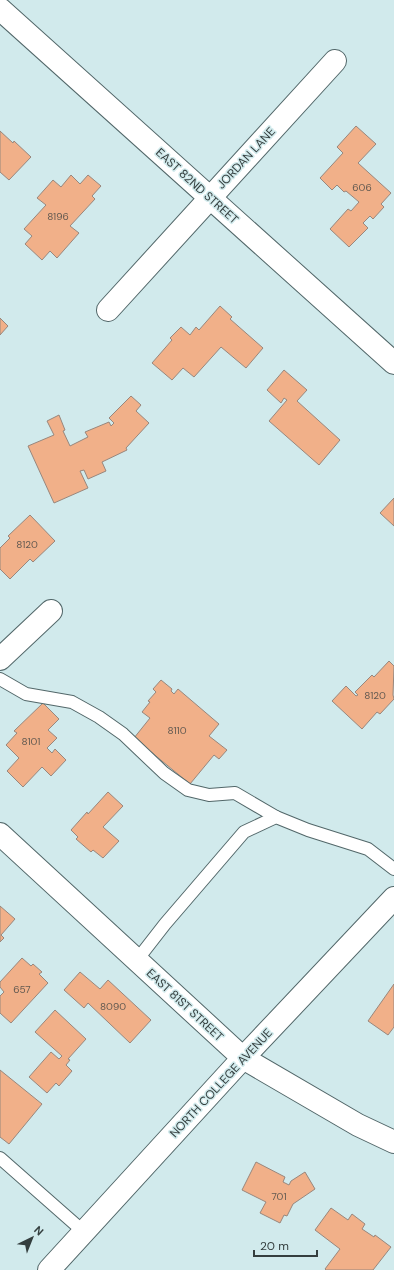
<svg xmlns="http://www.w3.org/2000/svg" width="394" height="1270" font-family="'DM Sans',sans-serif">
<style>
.building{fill:#f1b089;stroke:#98877d}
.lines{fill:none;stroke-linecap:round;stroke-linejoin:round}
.service-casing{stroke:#526769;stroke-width:14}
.minor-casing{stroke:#526769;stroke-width:24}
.tertiary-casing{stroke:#526769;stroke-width:24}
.secondary-casing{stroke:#526769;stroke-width:24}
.service{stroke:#fff;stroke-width:12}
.minor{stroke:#fff;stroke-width:22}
.tertiary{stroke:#fff;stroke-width:22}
.secondary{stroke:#fff;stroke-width:22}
.labels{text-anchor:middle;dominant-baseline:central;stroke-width:3;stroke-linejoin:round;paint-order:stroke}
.number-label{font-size:10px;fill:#635a51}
.street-label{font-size:12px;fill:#343e3e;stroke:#d1eaec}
</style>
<rect width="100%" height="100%" fill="#d1eaec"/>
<g class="building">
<polygon points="356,126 376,144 358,163 391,193 381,204 384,207 373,219 370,216 363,223 368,228 349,247 330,229 348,209 351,211 359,202 346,191 344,192 337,185 332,190 320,178 343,153 337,147"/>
<polygon points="0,131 13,143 14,141 31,157 9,180 0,172"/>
<polygon points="71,175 80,184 88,175 101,186 92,196 95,199 70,226 79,233 57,258 50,251 42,260 25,244 32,236 24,229 46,205 37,198 53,180 61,187"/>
<polygon points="220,306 232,317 230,319 263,348 246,368 221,347 194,377 183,368 172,380 152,363 172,340 170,338 181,327 190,335 196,327 199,330"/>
<polygon points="0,318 8,326 0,335"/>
<polygon points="284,370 307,390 297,401 340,440 319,465 269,421 287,400 284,398 281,403 267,390"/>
<polygon points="131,396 141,405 136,411 149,423 126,448 127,450 102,462 106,471 88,479 84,470 80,471 88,488 54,503 28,446 54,435 47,421 59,415 65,430 63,431 70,446 88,437 85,432 109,422 111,426 114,423 109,418"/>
<polygon points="394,498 394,526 380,513"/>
<polygon points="30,515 55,541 33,562 30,559 10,579 0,569 0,548 10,538 8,536"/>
<polygon points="389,661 394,666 393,695 394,699 380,714 377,712 362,729 332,701 346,686 356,696 358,695 355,692 372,675 374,677"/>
<polygon points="161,680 172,689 171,691 174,694 178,689 219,724 209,736 227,750 219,759 214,755 190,784 134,738 150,718 142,712 150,702 148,701 156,692 153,689"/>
<polygon points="43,703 59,719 48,730 57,738 47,748 52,753 55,749 66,760 51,776 42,767 23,787 7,771 19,758 6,745 17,733 14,731"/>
<polygon points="108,792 123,806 103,827 119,841 103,858 93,850 91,852 76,839 78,837 71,830 87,812 88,814"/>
<polygon points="0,906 15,919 1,935 4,938 0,942"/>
<polygon points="22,958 31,966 33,964 42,972 39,974 48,983 11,1023 0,1013 0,996 4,992 0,987 0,982"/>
<polygon points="80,972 100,989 108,980 151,1020 130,1043 88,1003 84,1008 64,990"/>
<polygon points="394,984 394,1027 388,1035 368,1021"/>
<polygon points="55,1010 86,1039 68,1059 70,1060 66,1065 72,1071 59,1086 56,1083 47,1093 29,1077 51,1052 59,1059 62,1056 35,1032"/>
<polygon points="0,1070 42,1104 9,1144 0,1137"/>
<polygon points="256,1162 285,1177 283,1182 289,1185 291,1181 305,1172 315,1189 293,1204 287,1216 284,1215 280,1223 260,1213 266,1202 242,1190"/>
<polygon points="331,1208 348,1220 352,1214 365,1224 362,1229 374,1237 375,1235 391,1247 373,1270 326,1270 325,1269 340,1249 315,1230"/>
</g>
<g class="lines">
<g class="service-casing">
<g id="service">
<polyline points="0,679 26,694 72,702 99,717 123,734 164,773 188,790 209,795 235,793 276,817"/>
<polyline points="137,960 165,924 244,832 276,817 308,830 368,849 394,869"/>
<polyline points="0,1158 84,1232"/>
</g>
</g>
<g class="minor-casing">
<g id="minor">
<polyline points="108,310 335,61"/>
<polyline points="0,659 51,611"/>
<polyline points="0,834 243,1058 358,1125 394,1142"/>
</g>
</g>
<g class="tertiary-casing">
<polyline id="tertiary" points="0,9 394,363"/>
</g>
<g class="secondary-casing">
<polyline id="secondary" points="49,1270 243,1058 394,898"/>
</g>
<use href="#service" class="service"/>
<use href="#minor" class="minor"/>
<use href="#tertiary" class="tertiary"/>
<use href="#secondary" class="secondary"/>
</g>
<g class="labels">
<g class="number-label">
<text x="362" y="187">606</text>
<text x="58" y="216">8196</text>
<text x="27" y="544">8120</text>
<text x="375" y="695">8120</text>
<text x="177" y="730">8110</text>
<text x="31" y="741">8101</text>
<text x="22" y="989">657</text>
<text x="113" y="1006">8090</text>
<text x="279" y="1196">701</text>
</g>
<g class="street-label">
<text transform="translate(246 158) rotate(-47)">JORDAN LANE</text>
<text transform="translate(197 186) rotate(42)">EAST 82ND STREET</text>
<text transform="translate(185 1005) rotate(43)">EAST 81ST STREET</text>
<text transform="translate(221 1083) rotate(-47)">NORTH COLLEGE AVENUE</text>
</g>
</g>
<g transform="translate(32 1238) rotate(43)" stroke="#d1eaec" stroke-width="3" paint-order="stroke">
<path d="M0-3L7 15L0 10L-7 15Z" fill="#343e3e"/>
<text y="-6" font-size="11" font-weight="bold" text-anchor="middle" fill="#343e3e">N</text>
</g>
<path d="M254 1250v6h63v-6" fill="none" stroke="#343e3e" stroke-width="2"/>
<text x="260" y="1250" font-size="12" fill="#343e3e" stroke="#d1eaec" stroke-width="3" paint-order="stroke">20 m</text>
</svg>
